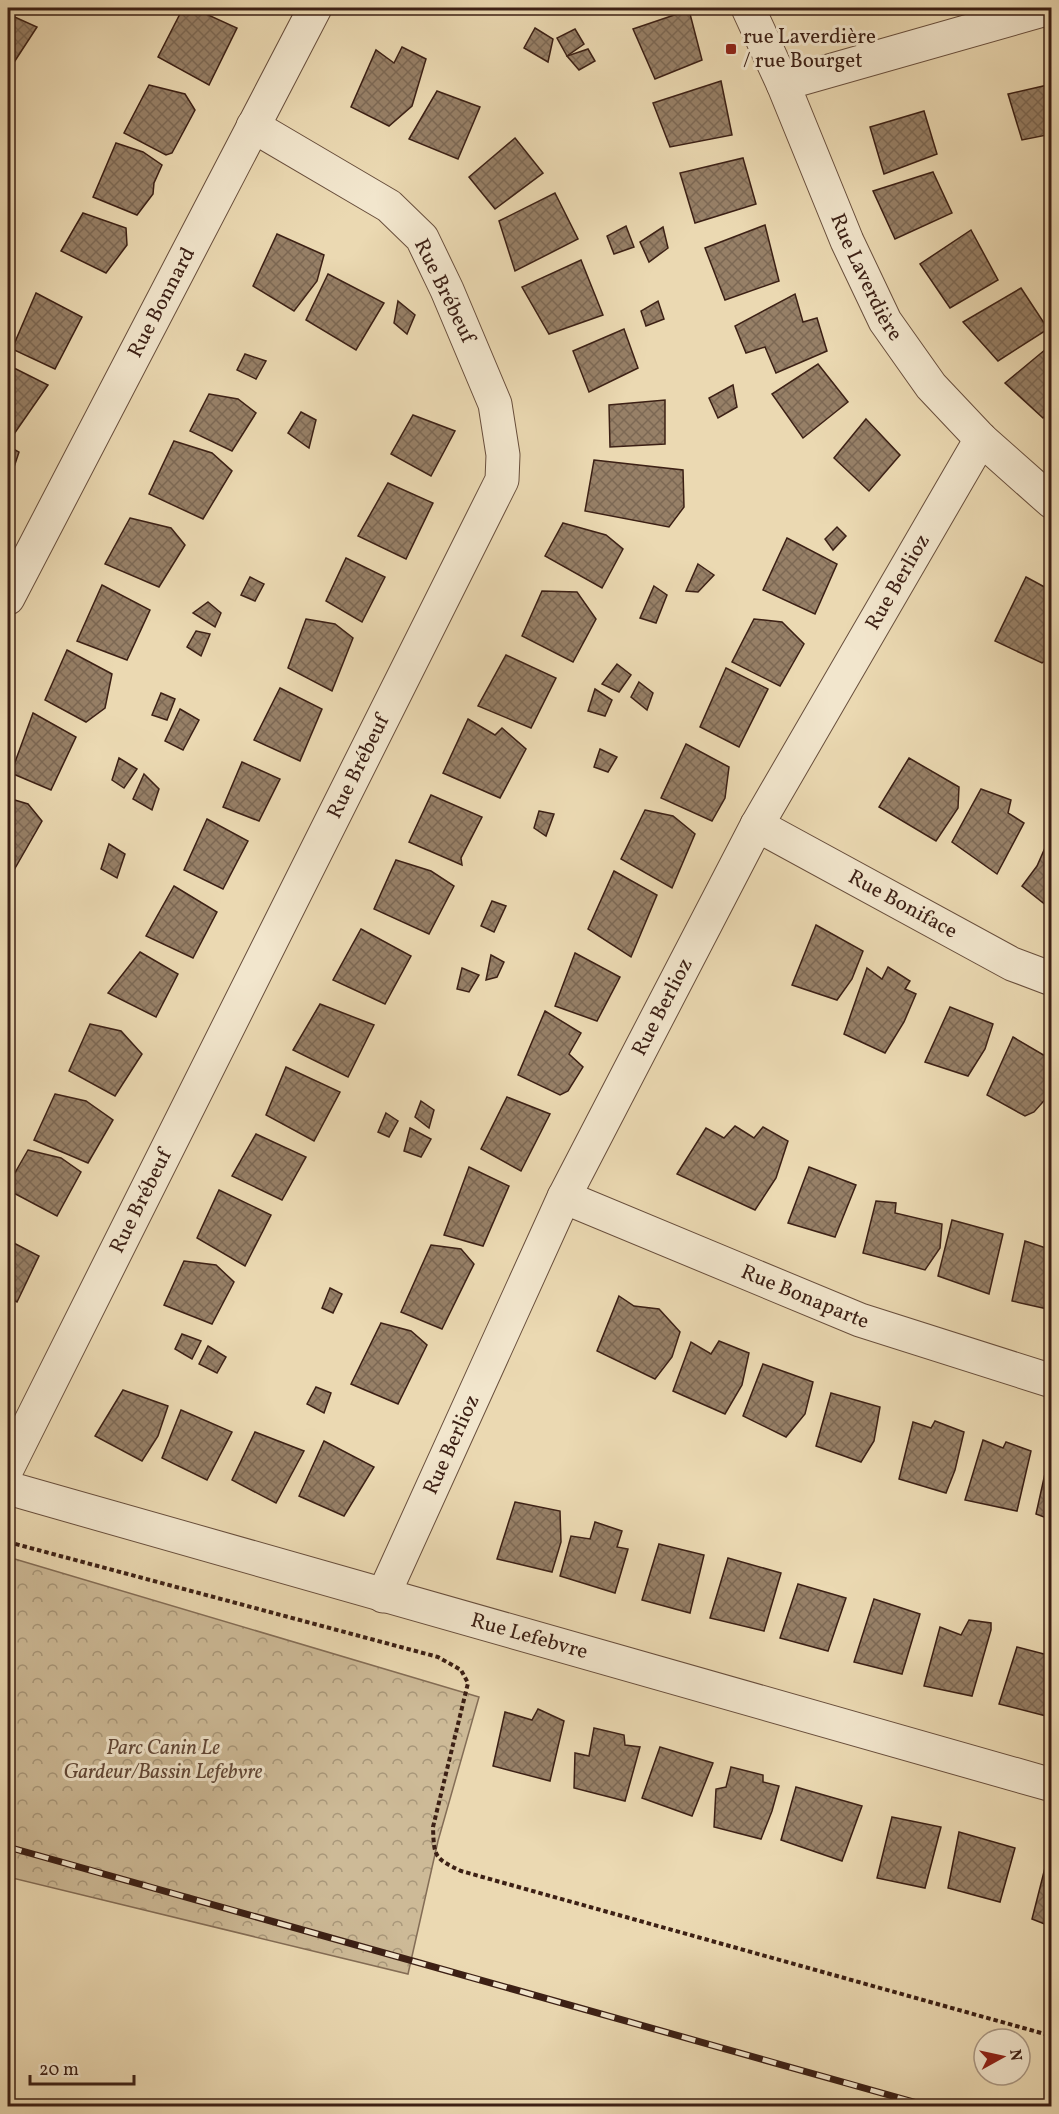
<svg xmlns="http://www.w3.org/2000/svg" width="1059" height="2114" font-family="Vollkorn,serif">
<style>
.forest{fill:url(#forest-crowns);stroke:#846d56;stroke-width:1.5}
.building{fill:url(#building-cross-hatch);stroke:#3c2015;stroke-width:1.5}
.lines{fill:none;stroke-linecap:round;stroke-linejoin:round}
.minor-casing{stroke:#684e3c;stroke-width:35}
.path{stroke:#3c2015;stroke-width:4;stroke-dasharray:4.5 3;stroke-linecap:butt}
.minor{stroke:#f2e6cd;stroke-width:33}
.rail-casing{stroke:#3c2015;stroke-width:7}
.rail{stroke:#f2e6cd;stroke-width:4.5;stroke-dasharray:14;stroke-linecap:butt}
.poi-dot{fill:#8f2418;stroke:#f2e6cd;stroke-width:2}
.labels{text-anchor:middle;dominant-baseline:central;stroke-width:6;stroke-linejoin:round;paint-order:stroke}
.poi-label{font-size:21px;fill:#3c2015;stroke:#f2e6cd;text-anchor:start}
.street-label{font-size:21px;fill:#3c2015;stroke:#f2e6cd}
.park-label{font-size:21px;font-style:italic;fill:#604636;stroke:#f2e6cd}
</style>
<defs>
<pattern id="forest-crowns" width="20" height="18" patternUnits="userSpaceOnUse" patternTransform="scale(1.5)"><rect width="20" height="18" fill="#cdba97"/><path d="M2 6a3 3 0 1 1 6 0M12 15a3 3 0 1 1 6 0" fill="none" stroke="#a8977a"/></pattern>
<pattern id="building-cross-hatch" width="8" height="8" patternUnits="userSpaceOnUse" patternTransform="scale(1.5)"><rect width="8" height="8" fill="#978067"/><path d="M0 0l8 8M0 8l8-8" fill="none" stroke="#7c6854"/></pattern>
</defs>
<rect width="100%" height="100%" fill="#ebd9b2"/>
<filter id="stains"><feTurbulence type="fractalNoise" baseFrequency=".00333" numOctaves="4"/><feColorMatrix values="0 0 0 0 .2 0 0 0 0 .09 0 0 0 0 .02 0 0 0 .5 -.17"/></filter>
<radialGradient id="worn" r=".72"><stop offset=".6" stop-color="#630" stop-opacity="0"/><stop offset="1" stop-color="#630" stop-opacity=".3"/></radialGradient>
<polygon class="forest" points="8,1557 479,1697 438,1841 408,1974 8,1877"/>
<g class="building">
<polygon points="183,8 193,8 237,28 209,85 158,57"/>
<polygon points="689,10 702,60 655,79 633,29"/>
<polygon points="8,14 37,27 9,70 8,69"/>
<polygon points="535,28 553,39 548,62 524,48"/>
<polygon points="575,29 584,44 567,56 557,38"/>
<polygon points="402,47 426,59 412,106 389,126 351,107 376,50 394,63"/>
<polygon points="588,49 595,61 579,70 567,56"/>
<polygon points="721,81 732,135 670,147 653,103"/>
<polygon points="1052,84 1052,134 1022,140 1008,94"/>
<polygon points="149,85 185,94 195,110 172,153 166,155 124,133"/>
<polygon points="437,91 480,107 458,159 409,139"/>
<polygon points="924,111 937,154 884,174 870,127"/>
<polygon points="515,138 543,173 495,209 469,177"/>
<polygon points="116,143 143,152 162,165 154,183 153,194 137,215 93,197"/>
<polygon points="743,158 756,204 695,223 680,173"/>
<polygon points="933,172 952,213 895,239 873,191"/>
<polygon points="555,193 578,239 515,271 499,221"/>
<polygon points="83,213 126,228 127,245 106,273 61,251"/>
<polygon points="765,225 779,281 725,300 705,248"/>
<polygon points="626,226 634,247 614,254 607,236"/>
<polygon points="663,227 668,248 649,262 640,242"/>
<polygon points="971,230 998,280 950,308 920,264"/>
<polygon points="277,234 324,255 317,281 294,311 253,286"/>
<polygon points="581,260 603,315 549,334 522,287"/>
<polygon points="328,274 384,303 356,350 306,320"/>
<polygon points="1021,288 1048,329 998,361 963,322"/>
<polygon points="36,293 82,317 55,369 12,349"/>
<polygon points="795,294 803,322 817,318 827,351 776,373 765,347 746,353 735,326"/>
<polygon points="398,301 415,315 407,334 394,323"/>
<polygon points="658,301 664,319 646,326 641,311"/>
<polygon points="624,329 638,368 589,392 573,351"/>
<polygon points="1052,344 1052,409 1043,418 1005,383"/>
<polygon points="245,354 266,361 256,379 237,370"/>
<polygon points="818,364 848,402 803,438 772,394"/>
<polygon points="8,365 48,385 14,434 8,431"/>
<polygon points="733,385 737,407 718,418 709,398"/>
<polygon points="209,394 238,399 256,413 232,451 190,431"/>
<polygon points="665,400 665,444 610,447 609,405"/>
<polygon points="301,412 316,420 309,448 288,433"/>
<polygon points="413,415 455,431 431,476 391,454"/>
<polygon points="866,419 900,455 869,491 834,458"/>
<polygon points="174,441 212,453 232,471 203,519 149,494"/>
<polygon points="8,446 19,452 8,485"/>
<polygon points="594,460 683,470 684,507 669,527 585,511"/>
<polygon points="388,483 433,503 406,559 358,536"/>
<polygon points="130,518 171,528 185,545 159,587 105,564"/>
<polygon points="563,523 606,535 623,549 602,588 545,556"/>
<polygon points="837,527 846,536 833,550 825,539"/>
<polygon points="787,538 837,564 815,614 763,590"/>
<polygon points="346,558 385,577 362,622 326,601"/>
<polygon points="698,564 714,575 698,592 686,591"/>
<polygon points="250,577 264,584 255,601 241,595"/>
<polygon points="1026,577 1052,591 1052,656 1042,663 995,641"/>
<polygon points="102,585 150,610 127,660 77,641"/>
<polygon points="654,586 667,595 656,623 640,618"/>
<polygon points="542,591 577,592 596,619 573,662 522,636"/>
<polygon points="208,602 221,613 215,627 193,613"/>
<polygon points="306,619 335,624 353,638 332,691 288,668"/>
<polygon points="754,619 782,622 804,644 780,686 732,662"/>
<polygon points="196,631 210,634 201,656 187,647"/>
<polygon points="67,650 112,674 105,708 86,722 45,700"/>
<polygon points="506,655 556,678 531,728 478,706"/>
<polygon points="617,664 631,675 619,692 602,684"/>
<polygon points="726,668 768,689 739,747 700,727"/>
<polygon points="639,682 653,693 647,710 631,697"/>
<polygon points="280,688 322,709 300,761 254,740"/>
<polygon points="595,689 612,700 605,716 588,711"/>
<polygon points="161,693 175,699 167,720 152,715"/>
<polygon points="180,709 199,720 183,750 165,741"/>
<polygon points="33,713 76,737 51,790 11,773"/>
<polygon points="468,719 495,735 502,728 526,749 500,798 443,773"/>
<polygon points="686,744 729,767 725,798 712,821 661,798"/>
<polygon points="600,749 617,757 608,772 594,767"/>
<polygon points="119,758 137,769 124,788 112,780"/>
<polygon points="909,758 959,787 958,808 936,841 879,807"/>
<polygon points="242,762 280,779 259,821 223,807"/>
<polygon points="144,774 159,789 152,810 133,799"/>
<polygon points="981,789 1011,800 1008,813 1024,823 997,874 952,842"/>
<polygon points="431,795 482,817 461,858 462,865 409,842"/>
<polygon points="8,798 28,804 42,821 14,870 8,866"/>
<polygon points="645,810 673,816 695,834 672,888 621,859"/>
<polygon points="539,811 554,814 546,836 534,828"/>
<polygon points="207,819 248,841 223,889 184,870"/>
<polygon points="1048,841 1052,843 1052,910 1022,886 1037,866"/>
<polygon points="109,844 125,854 117,878 101,869"/>
<polygon points="396,860 431,871 454,886 429,934 374,909"/>
<polygon points="614,871 657,895 631,957 588,929"/>
<polygon points="174,886 217,912 193,958 146,936"/>
<polygon points="492,901 506,906 494,932 481,926"/>
<polygon points="816,925 863,951 852,979 837,1000 792,985"/>
<polygon points="361,929 411,956 385,1004 333,980"/>
<polygon points="140,952 178,974 156,1017 108,993"/>
<polygon points="575,953 620,977 597,1021 555,1006"/>
<polygon points="491,955 504,962 497,977 486,980"/>
<polygon points="888,967 910,981 905,989 916,994 904,1022 885,1053 844,1034 867,968 882,979"/>
<polygon points="462,968 479,975 469,992 457,989"/>
<polygon points="320,1004 374,1025 348,1077 293,1050"/>
<polygon points="950,1007 993,1024 985,1049 968,1076 925,1062"/>
<polygon points="545,1011 581,1033 569,1054 583,1067 568,1091 560,1095 518,1075"/>
<polygon points="90,1024 121,1031 142,1054 115,1096 69,1071"/>
<polygon points="1013,1037 1052,1060 1050,1094 1034,1112 1025,1116 987,1095"/>
<polygon points="286,1067 340,1092 314,1141 266,1115"/>
<polygon points="55,1094 86,1101 113,1120 88,1163 34,1140"/>
<polygon points="507,1097 550,1114 521,1171 481,1149"/>
<polygon points="421,1101 434,1110 429,1128 415,1117"/>
<polygon points="386,1113 398,1121 389,1137 378,1132"/>
<polygon points="735,1126 754,1138 763,1127 788,1141 776,1178 755,1210 677,1174 706,1128 724,1138"/>
<polygon points="410,1128 431,1139 421,1157 404,1151"/>
<polygon points="256,1134 306,1157 282,1200 232,1176"/>
<polygon points="28,1150 61,1158 81,1172 57,1216 8,1190 8,1185"/>
<polygon points="469,1167 509,1186 483,1246 444,1235"/>
<polygon points="809,1167 856,1185 835,1237 788,1223"/>
<polygon points="219,1190 271,1215 245,1266 197,1238"/>
<polygon points="876,1201 896,1203 895,1213 942,1224 940,1248 925,1270 863,1253"/>
<polygon points="952,1220 1003,1234 989,1294 938,1276"/>
<polygon points="8,1240 39,1256 17,1302 8,1297"/>
<polygon points="1025,1241 1052,1250 1052,1310 1012,1301"/>
<polygon points="431,1245 461,1249 474,1264 442,1329 401,1312"/>
<polygon points="184,1261 216,1265 234,1282 212,1324 164,1305"/>
<polygon points="330,1288 342,1294 333,1313 322,1308"/>
<polygon points="619,1296 634,1306 659,1309 680,1332 672,1357 655,1379 597,1351"/>
<polygon points="381,1323 411,1331 427,1345 398,1404 351,1384"/>
<polygon points="182,1334 201,1341 192,1359 175,1349"/>
<polygon points="719,1341 749,1353 742,1385 725,1414 673,1391 691,1342 711,1354"/>
<polygon points="208,1346 226,1357 217,1373 199,1364"/>
<polygon points="763,1364 813,1382 805,1414 786,1437 743,1416"/>
<polygon points="316,1387 331,1393 324,1413 307,1404"/>
<polygon points="123,1390 168,1406 158,1436 142,1461 95,1436"/>
<polygon points="831,1393 880,1407 874,1441 861,1462 816,1446"/>
<polygon points="181,1410 232,1432 207,1480 162,1458"/>
<polygon points="935,1421 964,1432 955,1470 946,1493 899,1479 913,1422 931,1428"/>
<polygon points="255,1432 304,1451 276,1503 232,1480"/>
<polygon points="983,1440 1003,1448 1006,1442 1031,1451 1017,1511 965,1500"/>
<polygon points="324,1441 374,1467 344,1516 299,1496"/>
<polygon points="1048,1460 1052,1461 1052,1520 1036,1514"/>
<polygon points="515,1502 560,1511 561,1542 552,1572 497,1559"/>
<polygon points="595,1522 622,1531 617,1547 628,1549 615,1593 560,1576 571,1536 590,1539"/>
<polygon points="659,1544 704,1555 690,1613 642,1600"/>
<polygon points="728,1558 781,1573 764,1631 710,1618"/>
<polygon points="798,1584 846,1598 828,1651 780,1638"/>
<polygon points="874,1599 920,1614 902,1674 854,1662"/>
<polygon points="969,1620 991,1623 991,1630 972,1696 924,1686 940,1627 961,1635"/>
<polygon points="1017,1647 1052,1656 1050,1717 999,1704"/>
<polygon points="538,1709 564,1721 550,1781 493,1766 505,1712 532,1720"/>
<polygon points="594,1728 624,1735 625,1745 640,1747 625,1801 574,1788 575,1753 589,1756"/>
<polygon points="660,1747 713,1763 692,1816 642,1798"/>
<polygon points="731,1767 763,1775 763,1782 779,1786 772,1811 761,1839 714,1827 716,1789 726,1787"/>
<polygon points="796,1787 862,1806 842,1861 781,1840"/>
<polygon points="892,1817 941,1827 925,1888 877,1878"/>
<polygon points="959,1832 1015,1848 1000,1902 948,1888"/>
<polygon points="1047,1860 1052,1861 1052,1927 1032,1919"/>
</g>
<g class="lines">
<g class="minor-casing">
<g id="minor">
<path id="s1" d="M748 8 783 84 847 241 885 321 931 386 981 439 1052 502"/>
<polyline points="783,84 1050,8"/>
<path id="s2" d="M8 598 315 8"/>
<path id="s3" d="M757 825 1012 964 1052 979"/>
<path id="s4" d="M564 1197 860 1320 1052 1381"/>
<path id="s5" d="M8 1467 502 480 503 455 495 404 447 290 422 238 389 206 253 126"/>
<path id="s6" d="M8 1488 1052 1785"/>
<path id="s7" d="M383 1596 564 1197 757 825 981 439"/>
</g>
</g>
<path class="path" d="M8 1542 438 1657 461 1670 468 1683 433 1827C434 1857 434 1858 461 1871L1052 2036"/>
<use href="#minor" class="minor"/>
<g class="rail-casing">
<polyline id="rail" points="8,1847 928,2106"/>
</g>
<use href="#rail" class="rail"/>
</g>
<rect class="poi-dot" x="725" y="43" width="12" height="12" rx="3"/>
<g class="labels">
<g class="poi-label">
<text x="743" y="37">rue Laverdière<tspan x="743" dy="24">/ rue Bourget</tspan></text>
</g>
<g class="street-label">
<text stroke="none"><textPath href="#s1" startOffset="294">Rue Laverdière</textPath></text>
<text transform="translate(444 291) rotate(64)">Rue Brébeuf</text>
<text stroke="none"><textPath href="#s2" startOffset="333">Rue Bonnard</textPath></text>
<text stroke="none"><textPath href="#s7" startOffset="1138">Rue Berlioz</textPath></text>
<text stroke="none"><textPath href="#s5" startOffset="783">Rue Brébeuf</textPath></text>
<text stroke="none"><textPath href="#s3" startOffset="166">Rue Boniface</textPath></text>
<text stroke="none"><textPath href="#s7" startOffset="652">Rue Berlioz</textPath></text>
<text stroke="none"><textPath href="#s5" startOffset="297">Rue Brébeuf</textPath></text>
<text stroke="none"><textPath href="#s4" startOffset="261">Rue Bonaparte</textPath></text>
<text stroke="none"><textPath href="#s7" startOffset="166">Rue Berlioz</textPath></text>
<text stroke="none"><textPath href="#s6" startOffset="542">Rue Lefebvre</textPath></text>
</g>
<g class="park-label">
<text x="163" y="1748">Parc Canin Le<tspan x="163" dy="24">Gardeur/Bassin Lefebvre</tspan></text>
</g>
</g>
<rect width="1059" height="2114" fill="none" stroke="#ebd9b2" stroke-width="30"/>
<rect x="9" y="9" width="1041" height="2096" fill="none" stroke="#3c2015" stroke-width="3"/>
<rect x="15" y="15" width="1029" height="2084" fill="none" stroke="#3c2015" stroke-width="1.5"/>
<g transform="translate(1002 2057) rotate(82)"><circle r="28" fill="#f2e6cd" stroke="#a99783" stroke-width="1.5"/>
<path d="M0-4.5L10 22L0 15L-10 22Z" fill="#8f2418"/>
<text y="-9" font-size="16" font-weight="bold" text-anchor="middle" fill="#3c2015">N</text>
</g>
<path d="M30 2075v9h104v-9" fill="none" stroke="#3c2015" stroke-width="3"/>
<text x="39" y="2075" font-size="18" fill="#3c2015" stroke="#f2e6cd" stroke-width="4.5" paint-order="stroke">20 m</text>
<rect width="100%" height="100%" filter="url(#stains)"/>
<rect width="100%" height="100%" fill="url(#worn)"/>
</svg>
